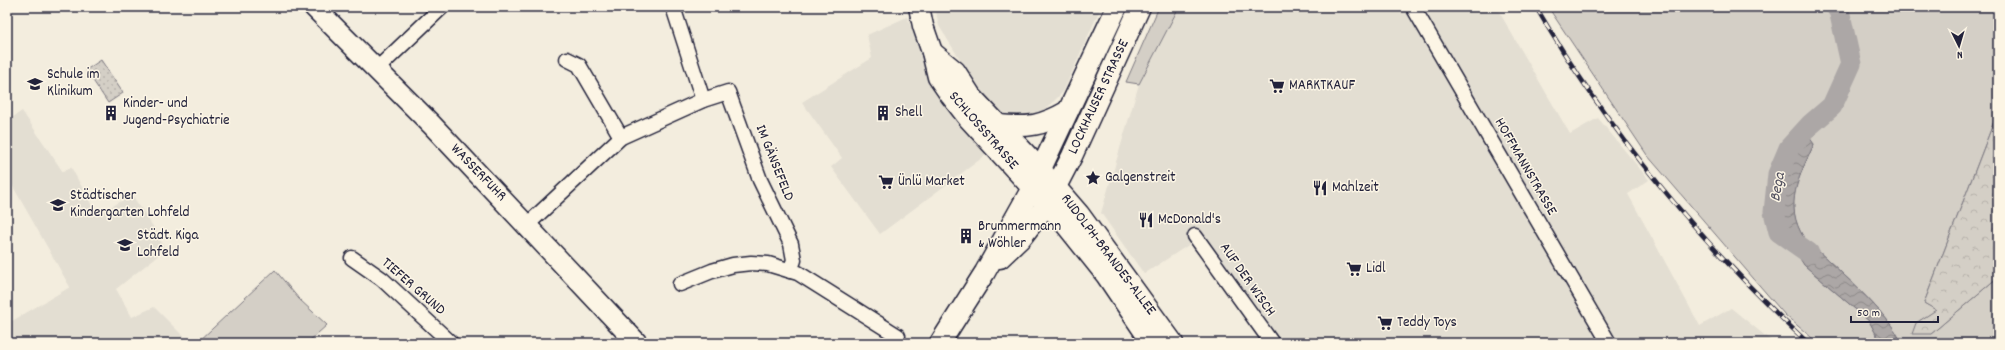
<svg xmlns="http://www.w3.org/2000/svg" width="2005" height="350" font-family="Dekko,sans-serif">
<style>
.built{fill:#e3ded2}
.grass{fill:#d4cfc6;stroke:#7b7880}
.forest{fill:url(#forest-crowns);stroke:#7b7880}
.garden{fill:url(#garden-dots);stroke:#7b7880}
.water{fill:url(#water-waves);stroke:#75727b}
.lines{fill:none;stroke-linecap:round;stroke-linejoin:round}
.river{stroke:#aca7a6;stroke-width:21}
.street-casing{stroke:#22223b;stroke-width:17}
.secondary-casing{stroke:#22223b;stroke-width:23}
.street{stroke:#fcf5e5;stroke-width:14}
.secondary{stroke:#fcf5e5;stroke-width:20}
.rail-casing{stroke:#22223b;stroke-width:4.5}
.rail{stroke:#fcf5e5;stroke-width:3;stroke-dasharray:9;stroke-linecap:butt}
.labels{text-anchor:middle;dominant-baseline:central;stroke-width:3;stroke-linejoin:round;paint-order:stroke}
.poi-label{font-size:15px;fill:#22223b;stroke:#fcf5e5;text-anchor:start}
.street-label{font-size:15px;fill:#22223b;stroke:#fcf5e5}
.water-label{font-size:16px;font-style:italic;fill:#525160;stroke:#fcf5e5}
</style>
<defs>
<pattern id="forest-crowns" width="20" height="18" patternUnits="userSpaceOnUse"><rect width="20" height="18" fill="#d4cfc6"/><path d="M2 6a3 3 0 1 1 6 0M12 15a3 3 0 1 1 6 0" fill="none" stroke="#b6b1ab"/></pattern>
<pattern id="garden-dots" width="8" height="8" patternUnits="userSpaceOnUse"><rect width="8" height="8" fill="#d4cfc6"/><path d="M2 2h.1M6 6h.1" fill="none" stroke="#b6b1ab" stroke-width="1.8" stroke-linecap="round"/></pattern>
<pattern id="water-waves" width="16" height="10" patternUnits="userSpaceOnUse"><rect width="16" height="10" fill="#aca7a6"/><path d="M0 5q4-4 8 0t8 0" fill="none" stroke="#8c8888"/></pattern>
</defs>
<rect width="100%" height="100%" fill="#f3edde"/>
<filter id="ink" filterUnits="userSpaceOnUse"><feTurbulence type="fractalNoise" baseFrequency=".025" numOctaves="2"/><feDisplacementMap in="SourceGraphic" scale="8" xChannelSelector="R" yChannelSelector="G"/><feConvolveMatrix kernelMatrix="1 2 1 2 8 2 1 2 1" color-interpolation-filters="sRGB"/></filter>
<g filter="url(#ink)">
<g class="built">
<polygon points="935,7 1101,7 1063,92 1043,112 1016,118 992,110 939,26"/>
<polygon points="1179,7 1503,7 1498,10 1570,134 1598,118 1649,180 1628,194 1700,326 1731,308 1774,343 1261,343 1193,242 1144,274 1101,213 1139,84"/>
<polygon points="907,17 935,85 986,155 880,234 831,167 842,158 802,102 872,58 867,35"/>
<polygon points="22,111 63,172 71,167 97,215 132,195 156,231 165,250 116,289 132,317 154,307 190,343 7,343 7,324 70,287 7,176 7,121"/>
</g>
<g class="grass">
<polygon points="1159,7 1179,7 1139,84 1126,82"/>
<path d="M1548 7H1998V111L1924 303 1937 310 1916 323 1931 334 1998 277V343H1901C1894 317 1826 259 1804 238 1782 203 1799 178 1814 144L1782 178 1804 265 1869 321 1881 343H1818L1785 315 1647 155Z"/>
<polygon points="275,270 299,299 327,325 307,343 197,343"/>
</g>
<polygon class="forest" points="1998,111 1998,277 1931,334 1912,334 1916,323 1936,310 1924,303"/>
<polygon class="garden" points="101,60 123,93 108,103 86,70"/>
<path class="water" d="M1807 134 1814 144C1799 177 1783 204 1804 238 1826 259 1894 317 1901 343H1881L1869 321 1804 265 1785 235 1781 212 1782 178Z"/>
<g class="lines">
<polyline class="river" points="1809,253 1779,232 1774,212 1778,174 1789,148 1810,125 1832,106 1851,64 1839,10 1836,7"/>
<g class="street-casing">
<g id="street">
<polyline points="673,7 703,100"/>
<polyline points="1413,7 1609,343"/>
<polyline points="567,59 579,65 621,137"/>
<polyline points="377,69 442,7"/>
<polyline points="527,225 621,137 703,100 728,92 760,180 791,244 794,260 790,271"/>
<polyline points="1195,236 1272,343"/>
<polyline points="352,258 382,279 451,343"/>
<polyline points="680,284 712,271 733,265 751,263 768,264 798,273 898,336"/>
</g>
</g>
<g class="secondary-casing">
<g id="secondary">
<polyline points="314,7 432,125 637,343"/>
<polyline points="919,7 923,26 932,52 938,77 951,96 968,118 1066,225 1106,275 1152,343"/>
<polyline points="932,52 955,71 971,96 1041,170 1079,214 1173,343"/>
<path d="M998 125C1028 128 1042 126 1068 111"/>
<polyline points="1000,258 1021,238 1047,204 1072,156 1140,7"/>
<polyline points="940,343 985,272 1032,188 1117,7"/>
</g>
</g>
<use href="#street" class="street"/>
<use href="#secondary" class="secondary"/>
<g class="rail-casing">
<path id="rail" d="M1536 7C1608 131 1703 246 1808 343"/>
</g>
<use href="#rail" class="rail"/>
</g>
</g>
<defs>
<g id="school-bare" transform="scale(1.2)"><path d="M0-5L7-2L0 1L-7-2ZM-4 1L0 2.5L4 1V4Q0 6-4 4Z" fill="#22223b" stroke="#fcf5e5" stroke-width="2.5" paint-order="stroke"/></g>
<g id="supermarket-bare" transform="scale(1.2)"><path d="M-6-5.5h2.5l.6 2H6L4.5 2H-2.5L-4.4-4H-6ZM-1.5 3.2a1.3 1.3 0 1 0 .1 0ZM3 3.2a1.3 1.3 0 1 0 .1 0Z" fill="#22223b" stroke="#fcf5e5" stroke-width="2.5" paint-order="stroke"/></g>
<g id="building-bare" transform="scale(1.2)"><path d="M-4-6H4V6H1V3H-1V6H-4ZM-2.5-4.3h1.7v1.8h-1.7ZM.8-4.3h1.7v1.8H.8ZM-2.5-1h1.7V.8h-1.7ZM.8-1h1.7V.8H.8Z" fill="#22223b" stroke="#fcf5e5" stroke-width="2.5" paint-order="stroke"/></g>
<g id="sight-bare" transform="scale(1.2)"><path d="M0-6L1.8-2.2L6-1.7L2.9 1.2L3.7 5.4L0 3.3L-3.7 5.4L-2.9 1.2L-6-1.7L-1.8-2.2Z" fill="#22223b" stroke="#fcf5e5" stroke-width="2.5" paint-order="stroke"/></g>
<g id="restaurant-bare" transform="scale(1.2)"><path d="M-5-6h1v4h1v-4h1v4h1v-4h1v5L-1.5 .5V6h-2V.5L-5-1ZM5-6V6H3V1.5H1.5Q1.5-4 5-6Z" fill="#22223b" stroke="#fcf5e5" stroke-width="2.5" paint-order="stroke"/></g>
</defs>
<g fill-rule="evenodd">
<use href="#school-bare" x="35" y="84"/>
<use href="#supermarket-bare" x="1277" y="86"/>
<use href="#building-bare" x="111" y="113"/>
<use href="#building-bare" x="883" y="113"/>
<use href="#sight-bare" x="1093" y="178"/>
<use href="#supermarket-bare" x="886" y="182"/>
<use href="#restaurant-bare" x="1320" y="188"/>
<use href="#school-bare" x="58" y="205"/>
<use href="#restaurant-bare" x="1146" y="220"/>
<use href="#building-bare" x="966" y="236"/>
<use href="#school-bare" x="125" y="245"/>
<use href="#supermarket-bare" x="1354" y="269"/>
<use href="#supermarket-bare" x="1385" y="323"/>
</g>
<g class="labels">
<g class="poi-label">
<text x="47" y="75">Schule im<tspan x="47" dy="17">Klinikum</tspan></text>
<text x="1289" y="86">MARKTKAUF</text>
<text x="123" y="104">Kinder- und<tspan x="123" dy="17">Jugend-Psychiatrie</tspan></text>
<text x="895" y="113">Shell</text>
<text x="1105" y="178">Galgenstreit</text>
<text x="898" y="182">Ünlü Market</text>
<text x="1332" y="188">Mahlzeit</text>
<text x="70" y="196">Städtischer<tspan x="70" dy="17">Kindergarten Lohfeld</tspan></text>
<text x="1158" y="220">McDonald's</text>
<text x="978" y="227">Brummermann<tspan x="978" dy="17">&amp; Wöhler</tspan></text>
<text x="137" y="236">Städt. Kiga<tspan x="137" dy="17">Lohfeld</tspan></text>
<text x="1366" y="269">Lidl</text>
<text x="1397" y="323">Teddy Toys</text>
</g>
<g class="street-label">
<text transform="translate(1099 97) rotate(-65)">LOCKHAUSER STRASSE</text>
<text transform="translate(983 131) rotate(49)">SCHLOSSSTRASSE</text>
<text transform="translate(774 163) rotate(68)">IM GÄNSEFELD</text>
<text transform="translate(1525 167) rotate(60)">HOFFMANNSTRASSE</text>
<text transform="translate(478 173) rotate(46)">WASSERFUHR</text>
<text transform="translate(1108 255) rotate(53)">RUDOLPH-BRANDES-ALLEE</text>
<text transform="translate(1247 280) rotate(55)">AUF DER WISCH</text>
<text transform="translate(413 287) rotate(41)">TIEFER GRUND</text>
</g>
<g class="water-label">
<text transform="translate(1778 187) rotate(-80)">Bega</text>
</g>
</g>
<rect width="2005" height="350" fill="none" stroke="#fcf5e5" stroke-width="24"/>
<rect x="12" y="12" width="1981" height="326" fill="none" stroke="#22223b" stroke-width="1.5" filter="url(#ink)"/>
<g transform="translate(1959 46) rotate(175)" stroke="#fcf5e5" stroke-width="3" paint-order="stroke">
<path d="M0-3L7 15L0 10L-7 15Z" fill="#22223b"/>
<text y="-6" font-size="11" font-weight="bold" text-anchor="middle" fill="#22223b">N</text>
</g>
<path d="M1851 316v6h87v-6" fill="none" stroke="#22223b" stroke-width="2"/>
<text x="1857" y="316" font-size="12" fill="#22223b" stroke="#fcf5e5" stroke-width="3" paint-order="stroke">50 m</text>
</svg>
